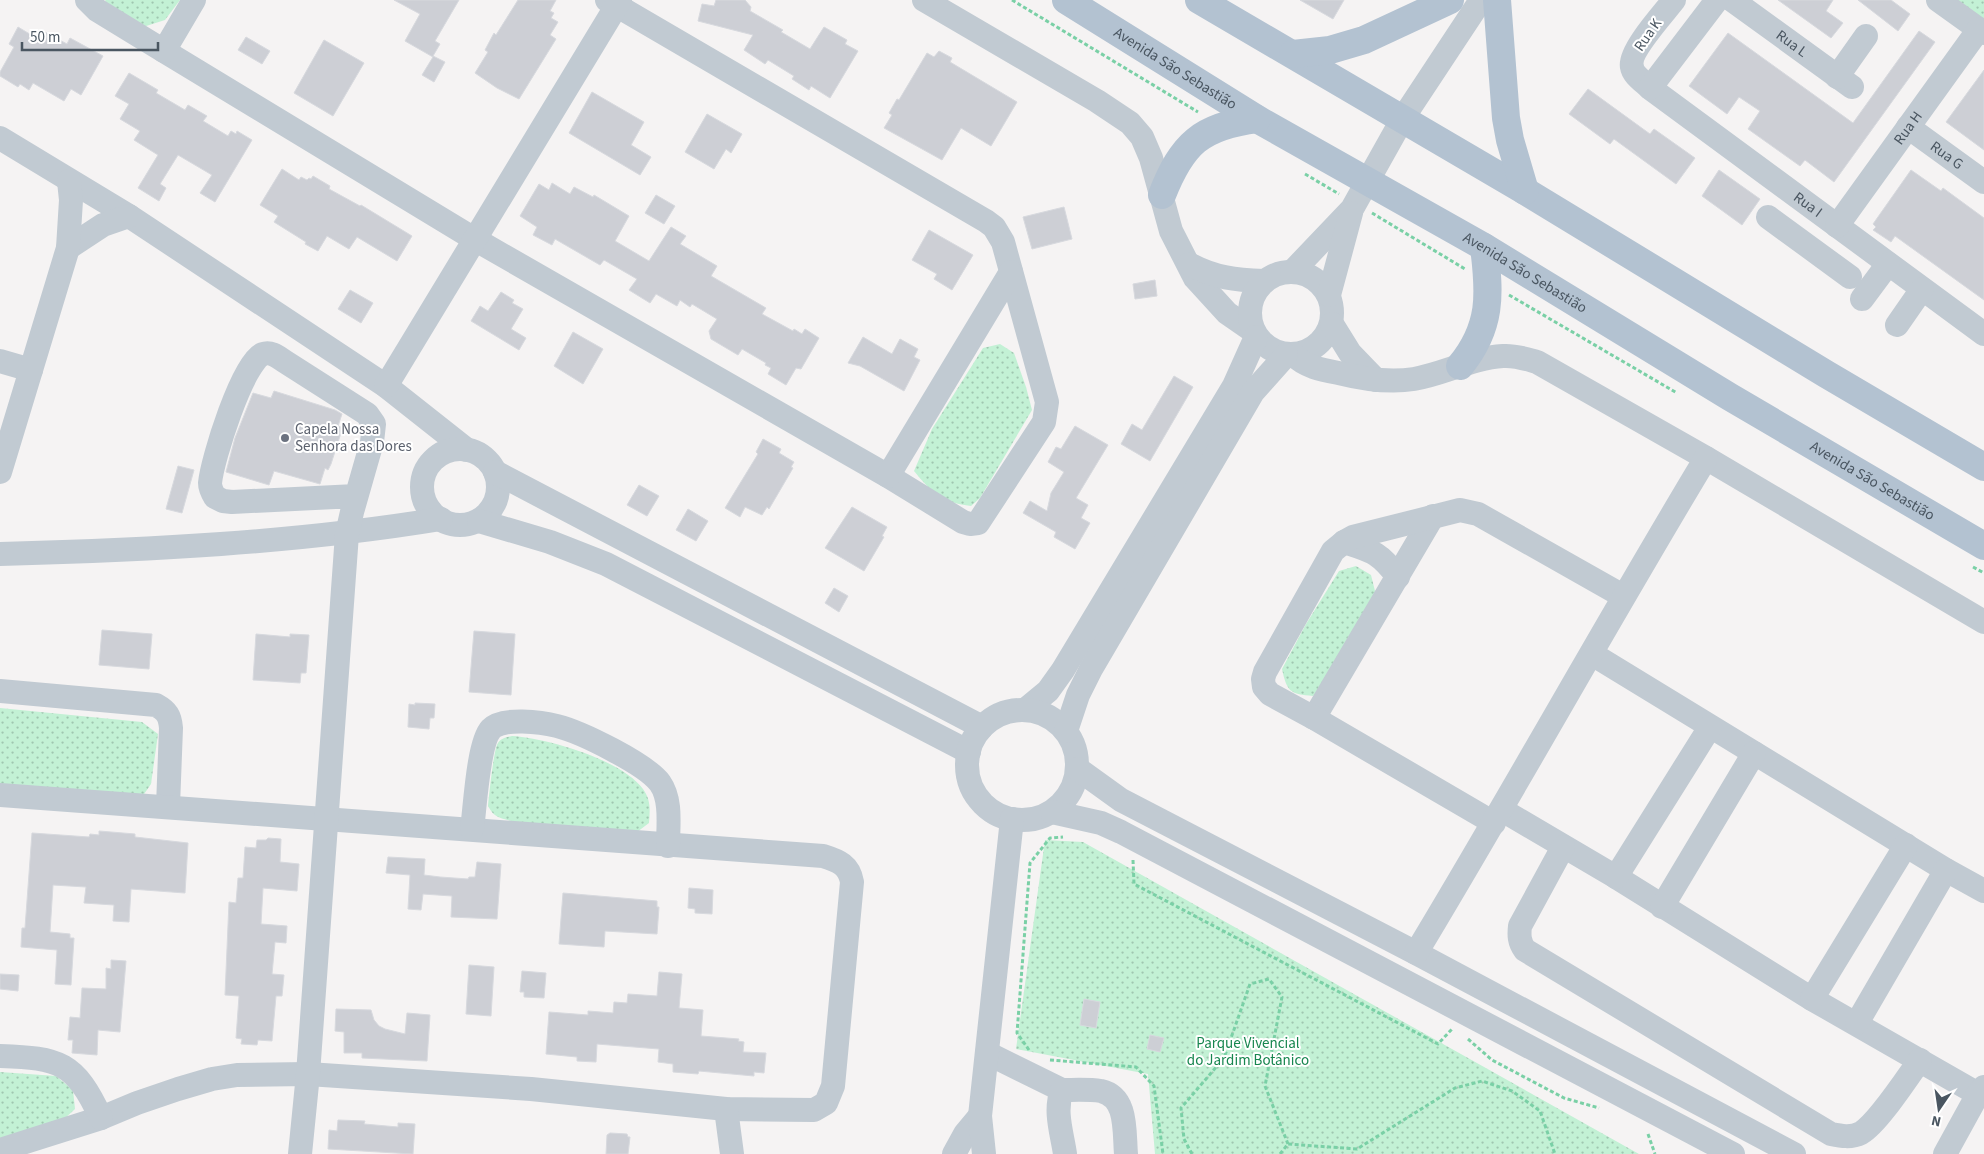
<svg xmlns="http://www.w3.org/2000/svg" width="1984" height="1154" font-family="'Source Sans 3',sans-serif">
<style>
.grass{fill:url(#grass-dots)}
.building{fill:#cdcfd5;stroke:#d7d9de}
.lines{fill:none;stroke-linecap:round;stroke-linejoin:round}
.path{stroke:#7ad0a6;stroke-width:3;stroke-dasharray:4 2.5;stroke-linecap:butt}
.minor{stroke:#c1cad2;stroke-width:24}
.major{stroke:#b3c2d1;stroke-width:28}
.worship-dot{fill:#6b7280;stroke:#fff;stroke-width:2}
.labels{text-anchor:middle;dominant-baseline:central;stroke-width:4;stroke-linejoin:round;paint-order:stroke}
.street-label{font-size:15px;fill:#4a5661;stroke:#fff}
.worship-label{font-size:15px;fill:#5b616d;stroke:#fff;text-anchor:start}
.park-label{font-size:15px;fill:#17864f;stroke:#fff}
</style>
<defs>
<pattern id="grass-dots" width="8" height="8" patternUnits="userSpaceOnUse" patternTransform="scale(1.25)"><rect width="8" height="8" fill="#c3f1d5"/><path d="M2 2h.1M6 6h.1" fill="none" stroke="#a0c6b0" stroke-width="1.8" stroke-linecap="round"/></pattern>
</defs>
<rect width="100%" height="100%" fill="#f5f3f3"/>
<g class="grass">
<polygon points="105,0 180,0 165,20 143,27 109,7"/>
<polygon points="1939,0 1984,0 1984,32"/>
<path d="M1000 344 1014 353 1026 387 1032 410 980 498 971 506C943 503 931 492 914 471L932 429 983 348Z"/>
<path d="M1356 566 1371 575 1376 595 1322 688 1313 696C1290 694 1287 692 1282 669L1306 624 1339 571Z"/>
<polygon points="0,708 142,722 158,734 151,784 142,797 0,788"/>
<path d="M512 736C547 738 622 760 643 789 651 800 650 810 649 823L637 832C613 831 509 827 495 815 492 813 490 809 488 806 489 796 494 747 498 743 501 738 507 737 512 736Z"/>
<polygon points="1045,840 1083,842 1639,1154 1155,1154 1148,1074 1016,1049"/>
<polygon points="0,1072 56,1076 73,1090 75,1109 62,1121 0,1143"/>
</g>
<g class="building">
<polygon points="394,0 459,0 435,41 440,44 433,56 445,62 434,82 422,75 433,57 405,41 420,14"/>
<polygon points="518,0 556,0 550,11 554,13 551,18 558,22 550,35 556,39 519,99 497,88 475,73 488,52 485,50 494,33 496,35"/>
<polygon points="716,0 745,0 751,7 750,11 783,30 781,32 810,49 824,27 847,40 845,44 858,51 830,98 811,86 809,90 792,79 794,76 768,60 765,64 744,50 753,35 698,21 702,4 714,6"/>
<polygon points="1300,0 1344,0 1333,19"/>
<polygon points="1778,0 1833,0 1826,11 1843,23 1831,38"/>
<polygon points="1858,0 1891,0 1910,14 1898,31"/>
<polygon points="18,27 38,39 43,31 67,44 70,38 103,56 81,95 71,89 64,101 33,83 29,90 20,84 18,87 0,76 0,72 14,47 9,44"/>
<polygon points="1919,31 1935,42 1834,182 1805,160 1800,166 1748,129 1760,111 1739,97 1727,114 1689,86 1728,33 1853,123"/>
<polygon points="246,37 270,51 262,64 238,50"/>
<polygon points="324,40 364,63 333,116 294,93"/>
<polygon points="939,51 952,58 950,62 1017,102 991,146 961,128 942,160 884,128 892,115 889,113 897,99 899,100 927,53 934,57"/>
<polygon points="1984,70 1984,150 1946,122"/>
<polygon points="129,73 158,90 156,93 185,110 188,105 207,116 203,121 228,136 231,131 236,134 237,131 252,140 215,202 200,193 212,175 178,155 160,184 166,188 159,201 138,188 158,155 134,140 140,131 120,119 129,104 115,96"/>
<polygon points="1588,89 1650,134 1654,129 1695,158 1676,184 1614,139 1610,144 1569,114"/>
<polygon points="592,92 644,122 631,145 651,157 640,175 569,133"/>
<polygon points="707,114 742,134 731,153 726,149 714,169 685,152"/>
<polygon points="282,169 299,180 301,177 307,180 309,178 311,179 313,176 330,186 329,189 360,206 361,205 412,236 397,261 357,237 349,249 327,236 318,251 305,244 306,242 274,222 278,216 260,205"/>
<polygon points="1719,170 1760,199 1742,225 1702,196"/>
<polygon points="1911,170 1941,191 1943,188 1984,218 1984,300 1895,236 1891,242 1873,230 1876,227 1873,224"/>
<polygon points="552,183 570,194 574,187 593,197 594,195 629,216 615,241 649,261 671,227 686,236 680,244 717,266 711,276 766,308 762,314 793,331 794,329 802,334 805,329 819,338 801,369 796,368 786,385 768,374 771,368 765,365 766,363 742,349 738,355 711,339 709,331 717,319 692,304 690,307 680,300 677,306 656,294 650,303 629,290 637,279 604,260 600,265 555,239 552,245 533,235 537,227 520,216 539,184 549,190"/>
<polygon points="656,195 675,206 664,224 645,213"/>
<polygon points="1064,207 1072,239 1032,249 1023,217"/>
<polygon points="929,230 973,255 952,290 934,279 937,274 912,260"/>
<polygon points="1155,280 1157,296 1135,299 1133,284"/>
<polygon points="350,290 373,303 361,323 338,309"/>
<polygon points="501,292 514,300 512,303 523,309 511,329 526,338 519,350 471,321 480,306 488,311"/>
<polygon points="573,332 603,349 583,384 554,366"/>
<polygon points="863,337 892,354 900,339 918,349 914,357 920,360 904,391 860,366 848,363"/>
<polygon points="1174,376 1193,387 1150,461 1121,444 1132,424 1142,430"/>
<polygon points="274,391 335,410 342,414 338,426 341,427 340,436 331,464 328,470 325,468 320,484 274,471 269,485 226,472 235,438 253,393 271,398"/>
<polygon points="1075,426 1108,445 1076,498 1088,505 1081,518 1090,523 1075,549 1054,537 1056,532 1023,513 1030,501 1047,511 1051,493 1064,472 1048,462 1056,447 1061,449"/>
<polygon points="763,439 781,449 779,453 794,462 791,467 793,468 769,509 767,507 762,515 745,507 740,517 725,508 758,454 756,452"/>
<polygon points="178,466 194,470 182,513 166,509"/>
<polygon points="639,485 659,496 647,516 627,505"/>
<polygon points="852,507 887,527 882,536 884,537 864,571 825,548"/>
<polygon points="688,509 708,521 696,541 676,530"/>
<polygon points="834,588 848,596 839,612 825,603"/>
<polygon points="102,630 152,634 149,669 99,665"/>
<polygon points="474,631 515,634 511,695 469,692"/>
<polygon points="256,634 290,637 290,634 309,635 306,673 301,673 300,683 253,680"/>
<polygon points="415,703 435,704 434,718 430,718 429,729 408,727 409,704 415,705"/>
<polygon points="99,831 135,834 135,837 188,843 185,893 131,889 129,922 113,921 114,905 84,903 86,887 53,885 50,932 70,934 70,938 74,938 71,985 55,984 57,950 21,947 22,928 25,928 32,833 89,837 90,834 99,835"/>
<polygon points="268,838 281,839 280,862 299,864 297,891 263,888 261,924 287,926 286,943 275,942 272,974 284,975 282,996 276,996 272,1041 258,1040 257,1045 241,1044 242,1039 236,1038 239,996 225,995 229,902 236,903 238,878 243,878 245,847 256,848 257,840 266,840"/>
<polygon points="388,857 425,859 424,875 440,877 468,879 469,877 475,877 477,862 501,864 497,919 451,917 452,896 423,894 421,910 408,909 410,875 386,873"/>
<polygon points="689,888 713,890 712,914 695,913 695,909 688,908"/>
<polygon points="563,893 657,901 657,907 659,907 657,934 605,931 604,947 559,944"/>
<polygon points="111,960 126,961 120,1032 98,1030 97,1055 72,1053 73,1040 68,1040 70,1017 80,1018 82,988 106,989 106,968 111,969"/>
<polygon points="469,965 494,967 491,1016 466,1014"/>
<polygon points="522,971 546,973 544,998 524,997 524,992 520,992"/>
<polygon points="659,972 682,974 679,1008 703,1010 701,1036 739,1039 738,1041 744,1042 743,1052 766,1053 764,1073 754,1072 754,1076 699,1071 698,1074 673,1072 673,1064 658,1062 659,1049 597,1044 596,1062 577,1061 577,1057 546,1054 549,1012 588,1015 588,1011 613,1013 614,1002 627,1003 628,994 657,996"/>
<polygon points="0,974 19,975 18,991 0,989"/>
<polygon points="1084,999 1100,1002 1096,1028 1080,1025"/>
<polygon points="336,1009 371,1010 374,1020 379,1026 385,1029 405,1034 407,1013 430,1015 427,1061 362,1058 362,1053 344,1053 344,1032 335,1031"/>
<polygon points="1150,1035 1164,1038 1160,1052 1147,1049"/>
<polygon points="338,1120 365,1121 364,1124 398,1127 398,1123 415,1124 413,1154 328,1149 329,1130 337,1131"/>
<polygon points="610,1133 627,1134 628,1137 630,1137 628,1154 606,1154 607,1135"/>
</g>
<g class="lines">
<g class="path">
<polyline points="1012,0 1198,112"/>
<polyline points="1305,174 1339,194"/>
<polyline points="1372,213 1465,269"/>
<polyline points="1509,295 1677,393"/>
<polyline points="1973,567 1984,573"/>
<polyline points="1133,860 1134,884 1438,1044 1452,1029"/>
<polyline points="1468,1039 1492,1060 1564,1098 1599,1108"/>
<polyline points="1029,1050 1017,1033 1030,863 1050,838 1063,837"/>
<polyline points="1050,1060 1136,1067 1154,1086 1163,1154"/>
<polyline points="1648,1134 1655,1154"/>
<polyline points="1192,1154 1184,1139 1181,1108 1224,1058 1250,984 1269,979 1282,997 1265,1086 1288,1144"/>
<polyline points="1280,1154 1288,1144 1357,1149 1455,1088 1482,1081 1512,1091 1540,1111 1555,1154"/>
</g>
<g class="minor">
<polyline points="87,0 97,10 164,51 476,240 888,476 963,522 970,524 978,523 1044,422 1047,402 1003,242 994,227 986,221 607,0"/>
<polyline points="924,0 1097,101 1130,123 1142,137 1151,158 1171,231 1195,278 1227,313 1253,331"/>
<path id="s1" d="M1674 0C1664 13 1628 52 1632 67 1633 75 1644 82 1650 88L1984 334"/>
<path id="s2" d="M1732 0 1852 87"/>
<polyline points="1938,0 1984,33"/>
<polyline points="164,51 194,0"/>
<polyline points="1837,77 1866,36"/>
<polyline points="1650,88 1717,0"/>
<path id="s3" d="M1908 127 1984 182"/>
<polyline points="0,138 129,216 386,386 467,450"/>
<polyline points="1768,217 1850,277"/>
<path id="s4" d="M1837 226 1979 29"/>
<polyline points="68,248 103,225 129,216"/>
<path d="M1189 264C1215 278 1236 280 1264 281"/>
<circle cx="1291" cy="313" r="41"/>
<polyline points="1292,272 1352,209 1403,118 1481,0"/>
<polyline points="1329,295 1351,213"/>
<polyline points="1862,299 1888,264"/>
<polyline points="1332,324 1350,353 1376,380"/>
<polyline points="1897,325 1922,289"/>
<path d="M1294 355C1305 367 1323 370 1339 373 1363 379 1389 383 1414 379 1444 374 1472 358 1503 356 1515 355 1526 359 1537 362L1706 458 1984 622"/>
<polyline points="0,361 31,370"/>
<polyline points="386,386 620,0"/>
<circle cx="460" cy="487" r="38"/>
<polyline points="0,472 68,248 71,200 69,181"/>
<polyline points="495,472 982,727"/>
<polyline points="888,476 1011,272"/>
<polyline points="479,521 550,542 606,564 969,752"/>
<path d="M1344 542C1372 551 1379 552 1398 577"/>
<path d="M0 554C147 550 295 543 441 519"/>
<polyline points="1592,654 1946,870 1984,891"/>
<path d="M0 691 156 705C167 711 170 716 171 728L168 806"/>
<polyline points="1025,710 1048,691 1063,670 1234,386 1256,337"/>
<circle cx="1022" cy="765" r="55"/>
<polyline points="1314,718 1433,516"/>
<polyline points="1066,731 1078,695 1091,669 1253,392 1286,355"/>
<polyline points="1078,769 1121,800 1416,953 1794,1154"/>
<path d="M0 795C275 813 549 838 823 856 839 861 849 865 852 882L833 1086 826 1103 814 1110 726 1109 531 1089 308 1074 237 1075 212 1079 178 1089 137 1103 101 1118 0 1150"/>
<polyline points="1502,810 1616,877 1812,999 1978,1094"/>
<polyline points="1052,812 1101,823 1121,832 1733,1154"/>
<polyline points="1494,823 1314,718 1270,694 1264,687 1263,679 1265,672 1333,551 1344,542 1353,537 1460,510 1478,514 1623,596"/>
<path d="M472 829C475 809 478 743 491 729 502 717 542 722 557 726 581 732 646 764 660 783 672 800 668 826 668 846"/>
<path d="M1563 847 1520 926C1519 935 1519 942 1525 950L1831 1134C1841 1136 1851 1138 1861 1133 1878 1123 1907 1078 1920 1060"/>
<polyline points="1616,877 1710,727"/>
<polyline points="1662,907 1754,753"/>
<path d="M1416 953C1515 789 1607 622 1706 458"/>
<polyline points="1812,999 1906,845"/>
<polyline points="1857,1023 1946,870"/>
<polyline points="987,1053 1062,1090"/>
<path d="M0 1056C60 1058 75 1062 101 1118"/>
<polyline points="726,1109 732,1154"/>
<path d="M300 1154 308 1074 347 534 352 512 372 442 374 424 367 414 284 361C278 357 271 351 263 354 243 361 212 460 210 483 210 488 212 492 215 497L223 501 232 502 356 496"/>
<polyline points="954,1154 965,1134 980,1116"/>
<polyline points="984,1154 980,1116 1012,819"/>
<path d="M1065 1154C1062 1133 1054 1111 1062 1090 1074 1090 1088 1089 1101 1091 1128 1097 1124 1132 1126 1154"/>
<polyline points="1945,1154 1978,1094 1984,1087"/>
</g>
<g class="major">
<path id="s5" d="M1066 0 1257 119 1484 247 1730 397 1984 546"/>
<polyline points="1199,0 1525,191 1826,374 1984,467"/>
<polyline points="1497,0 1506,118 1510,140 1525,191"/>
<polyline points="1293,54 1330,50 1364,40 1450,0"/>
<path d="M1162 195C1182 144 1201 126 1257 119"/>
<path d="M1460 366C1492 327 1490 294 1484 247"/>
</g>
</g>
<circle class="worship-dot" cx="285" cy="438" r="5"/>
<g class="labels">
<g class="street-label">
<text transform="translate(1648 35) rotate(-55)">Rua K</text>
<text stroke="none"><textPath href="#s2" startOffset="74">Rua L</textPath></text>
<text stroke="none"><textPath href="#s5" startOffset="129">Avenida São Sebastião</textPath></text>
<text stroke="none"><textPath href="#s4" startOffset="121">Rua H</textPath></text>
<text stroke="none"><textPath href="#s3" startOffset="48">Rua G</textPath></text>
<text stroke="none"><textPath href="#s1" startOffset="305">Rua I</textPath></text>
<text stroke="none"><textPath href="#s5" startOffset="534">Avenida São Sebastião</textPath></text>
<text stroke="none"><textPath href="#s5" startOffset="939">Avenida São Sebastião</textPath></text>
</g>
<g class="worship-label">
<text x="295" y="429">Capela Nossa<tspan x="295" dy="17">Senhora das Dores</tspan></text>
</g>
<g class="park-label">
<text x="1248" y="1043">Parque Vivencial<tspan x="1248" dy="17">do Jardim Botânico</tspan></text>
</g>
</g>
<g transform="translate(1939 1109) rotate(193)" stroke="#ffffff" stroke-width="4" paint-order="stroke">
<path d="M0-4L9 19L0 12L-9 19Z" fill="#4a5661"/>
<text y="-8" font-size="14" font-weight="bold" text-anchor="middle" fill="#4a5661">N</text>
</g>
<path d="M22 42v8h136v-8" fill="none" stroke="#4a5661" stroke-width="2.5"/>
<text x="30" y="42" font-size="15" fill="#4a5661" stroke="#ffffff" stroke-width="4" paint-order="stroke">50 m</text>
</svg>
